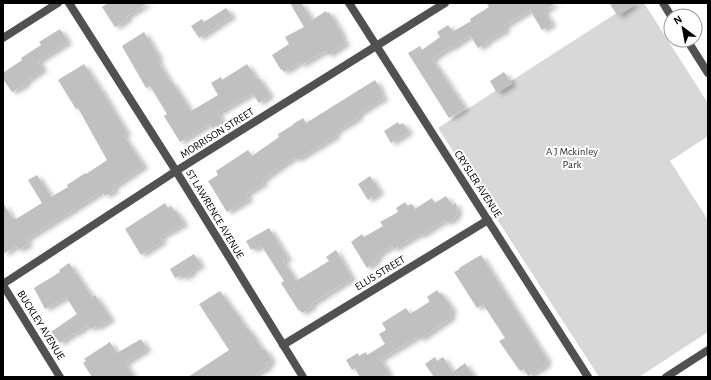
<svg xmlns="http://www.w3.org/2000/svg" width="711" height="380" font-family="'Alegreya Sans',sans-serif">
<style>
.green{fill:#d8d8d8}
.building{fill:#c0c0c0;filter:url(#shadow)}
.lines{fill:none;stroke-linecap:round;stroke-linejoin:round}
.street{stroke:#515151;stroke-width:8}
.labels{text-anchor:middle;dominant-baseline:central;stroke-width:4;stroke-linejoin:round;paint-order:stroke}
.street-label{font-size:11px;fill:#000;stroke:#fff}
.park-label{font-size:11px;fill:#2f2f2f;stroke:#fff}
</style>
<defs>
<filter id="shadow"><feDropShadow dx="4.5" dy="2.5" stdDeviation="2" flood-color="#0004"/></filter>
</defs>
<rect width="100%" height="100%" fill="#fff"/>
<polygon class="green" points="632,3 644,3 708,103 708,136 670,161 708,220 708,332 639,377 599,377 438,128"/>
<g class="building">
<polygon points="108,3 148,3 127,16 128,19 115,27 102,7"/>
<polygon points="290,3 301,3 312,20 326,11 327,13 329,12 343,35 341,36 346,43 328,55 325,51 301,65 300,62 284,72 282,69 281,70 272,55 289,44 285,37 304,27"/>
<polygon points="486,3 556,3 544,11 552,24 542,30 530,10 504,26 506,30 487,41 488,42 478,48 470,35 451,48 450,47 432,59 465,108 449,118 408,53 420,46 422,50 440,37 437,32 448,25 452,30 453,29 454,31 471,21 470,19 489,7"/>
<polygon points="609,3 637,3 618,16"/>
<polygon points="226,8 232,16 199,38 191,26 202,19 204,22"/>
<polygon points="60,29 68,42 38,61 43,69 25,82 26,84 12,92 3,79 3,73 22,60 21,58 41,45 39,42"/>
<polygon points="144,32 159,57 157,58 159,63 171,83 172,82 191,111 218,95 211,83 221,77 222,80 247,64 257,79 259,78 270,95 259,103 252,93 218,113 222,122 212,128 209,124 180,142 164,116 167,114 150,86 146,88 122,46"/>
<polygon points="84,64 105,96 127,133 123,135 144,166 113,187 115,190 105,196 102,191 73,210 26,239 29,244 18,250 16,246 3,254 3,203 13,219 16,219 42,203 28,180 37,175 51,197 68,187 67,185 85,173 86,174 107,160 78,108 76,109 58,80"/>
<polygon points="504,72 512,84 497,93 490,81"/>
<polygon points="375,80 381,90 380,91 384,98 358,114 359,117 335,132 337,135 296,160 294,157 262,180 264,183 246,194 249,199 227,212 208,181 218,175 216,171 248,150 252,156 279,137 278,134 293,125 293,124 303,118 306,123"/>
<polygon points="398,122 400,125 403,123 409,132 391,143 384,131"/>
<polygon points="370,176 380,192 368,200 358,184"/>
<polygon points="446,196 452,205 456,203 458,212 454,219 446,223 445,220 420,236 419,234 394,249 392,246 380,253 374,263 367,268 351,242 362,234 364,237 383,226 380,222 398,212 396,208 405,202 408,206 412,204 415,209 432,198 435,203"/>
<polygon points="165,203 168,208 171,206 175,212 176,211 184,224 160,237 163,241 141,255 125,229"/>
<polygon points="269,228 288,258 283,261 296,281 329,261 326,257 336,250 352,278 311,304 313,306 302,313 300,310 299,311 281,283 284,281 261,245 254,250 253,248 251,250 246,241"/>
<polygon points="194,254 201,265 191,271 192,273 183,278 181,275 175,278 170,269"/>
<polygon points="481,255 548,361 545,363 546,365 528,376 524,369 520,371 499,341 505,338 483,304 477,308 454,272 460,269 459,268"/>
<polygon points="69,263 92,297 95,295 111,319 96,328 95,326 90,329 88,325 75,334 74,333 60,343 51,332 77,314 66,297 45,309 34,288 60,272 59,270"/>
<polygon points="437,290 440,294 441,293 452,308 451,309 452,311 450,314 452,317 420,339 418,336 380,359 389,373 383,377 360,377 355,368 352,370 346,360 358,353 359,356 366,352 367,355 385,344 379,334 386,330 382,323 406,308 410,314 429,302 429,300 427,297"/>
<polygon points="220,291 233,310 234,310 247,329 248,328 263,350 265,349 272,361 267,364 269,366 252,377 188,377 229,350 199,304"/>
<polygon points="141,339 147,349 125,363 134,377 92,377 83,363 86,361 84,359 110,342 117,353"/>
<polygon points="435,357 437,361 443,357 453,372 465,363 474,377 434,377 425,364"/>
</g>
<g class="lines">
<g class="street">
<polyline points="69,3 176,171 303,377"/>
<polyline points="349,3 588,377"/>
<polyline points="663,3 671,16"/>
<polyline points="3,38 58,3"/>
<polyline points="687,40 708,73"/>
<polyline points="3,284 176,171 445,3"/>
<polyline points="3,285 60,377"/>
<polyline points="283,345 488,220"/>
<polyline points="666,377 708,350"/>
</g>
</g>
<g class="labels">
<g class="street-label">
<text transform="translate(217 133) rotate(-32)">MORRISON STREET</text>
<text transform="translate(478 184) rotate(57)">CRYSLER AVENUE</text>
<text transform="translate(215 214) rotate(59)">ST LAWRENCE AVENUE</text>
<text transform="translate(380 273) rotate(-31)">ELLIS STREET</text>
<text transform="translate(41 325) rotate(58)">BUCKLEY AVENUE</text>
</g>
<g class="park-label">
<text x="572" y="151">A J Mckinley<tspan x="572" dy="13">Park</tspan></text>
</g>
</g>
<rect width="711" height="380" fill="none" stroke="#000000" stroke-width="8"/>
<g transform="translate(683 28) rotate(328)"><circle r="19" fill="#ffffff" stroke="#999999"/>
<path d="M0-3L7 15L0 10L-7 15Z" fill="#000000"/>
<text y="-6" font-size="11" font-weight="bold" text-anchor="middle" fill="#000000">N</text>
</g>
</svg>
